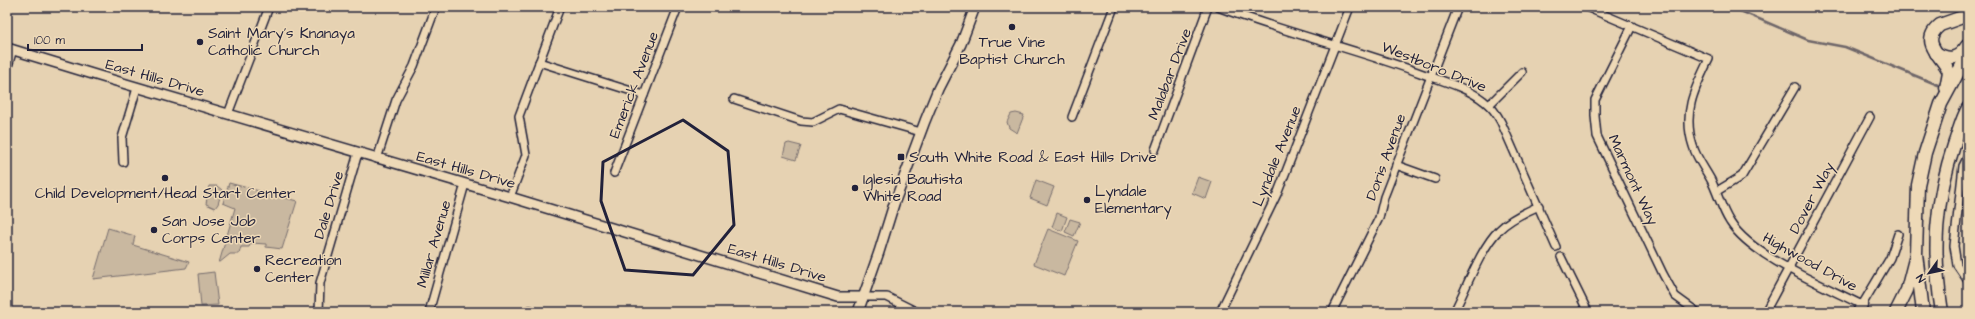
<svg xmlns="http://www.w3.org/2000/svg" width="1975" height="319" font-family="'Architects Daughter',sans-serif">
<style>
.green{fill:#c9b8a0;stroke:#766d6e}
.lines{fill:none;stroke-linecap:round;stroke-linejoin:round}
.stream{stroke:#6e6669;stroke-width:2.5}
.street-casing{stroke:#22223b;stroke-width:10}
.secondary-casing{stroke:#22223b;stroke-width:12}
.primary-casing{stroke:#22223b;stroke-width:13}
.highway-casing{stroke:#22223b;stroke-width:15}
.street{stroke:#eed9b7;stroke-width:7}
.secondary{stroke:#eed9b7;stroke-width:9}
.primary{stroke:#eed9b7;stroke-width:10}
.highway{stroke:#eed9b7;stroke-width:12}
.marked{fill:none;stroke:#22223b;stroke-width:3;stroke-linejoin:round}
.poi-dot{fill:#22223b;stroke:#eed9b7;stroke-width:1.5}
.labels{text-anchor:middle;dominant-baseline:central;stroke-width:3;stroke-linejoin:round;paint-order:stroke}
.poi-label{font-size:15px;fill:#22223b;stroke:#eed9b7;text-anchor:start}
.street-label{font-size:15px;fill:#22223b;stroke:#eed9b7}
</style>
<rect width="100%" height="100%" fill="#e6d2b2"/>
<filter id="ink" filterUnits="userSpaceOnUse"><feTurbulence type="fractalNoise" baseFrequency=".025" numOctaves="2"/><feDisplacementMap in="SourceGraphic" scale="8" xChannelSelector="R" yChannelSelector="G"/><feConvolveMatrix kernelMatrix="1 2 1 2 8 2 1 2 1" color-interpolation-filters="sRGB"/></filter>
<g filter="url(#ink)">
<g class="green">
<polygon points="1016,113 1024,115 1017,133 1009,128 1007,122 1011,114"/>
<polygon points="789,143 801,146 796,160 783,156 786,144"/>
<polygon points="1198,177 1212,182 1206,199 1192,193"/>
<polygon points="1036,180 1054,187 1047,205 1030,198"/>
<polygon points="229,183 297,201 282,249 266,247 266,244 251,243 249,247 241,247 239,254 230,254 219,263 235,208 223,203"/>
<polygon points="209,186 217,186 222,190 218,204 215,208 206,204"/>
<polygon points="1057,213 1067,217 1062,231 1052,227"/>
<polygon points="1070,219 1080,222 1074,236 1065,232"/>
<polygon points="108,228 135,236 133,245 189,262 186,268 93,279"/>
<polygon points="1048,229 1078,241 1064,276 1034,264"/>
<polygon points="214,272 218,305 201,306 198,274"/>
</g>
<g class="lines">
<polyline class="stream" points="1731,7 1808,40 1845,47 1938,85"/>
<g class="street-casing">
<g id="street">
<path d="M1218 7C1285 33 1356 49 1423 74 1443 81 1468 88 1484 101 1492 107 1497 114 1501 122L1556 247"/>
<path d="M1586 7 1709 59C1695 88 1682 112 1693 146 1696 157 1705 169 1711 180 1718 194 1722 210 1730 222 1752 257 1825 286 1862 305L1890 258 1898 234"/>
<polyline points="1632,26 1595,100 1595,116 1597,136 1663,274 1675,296 1697,312"/>
<polyline points="539,62 644,95"/>
<polyline points="7,70 13,49"/>
<polyline points="734,99 801,121 813,122 839,109 921,132"/>
<polyline points="1489,105 1522,72"/>
<polyline points="228,114 269,7"/>
<polyline points="1072,117 1114,7"/>
<polyline points="1155,150 1208,7"/>
<polyline points="1968,156 1963,166 1954,246 1957,265 1968,281"/>
<polyline points="377,159 396,100 414,66 436,7"/>
<polyline points="123,162 122,138 137,88"/>
<polyline points="1396,165 1435,179"/>
<polyline points="614,173 678,7"/>
<polyline points="1717,191 1742,176 1795,87"/>
<polyline points="510,197 526,155 519,116 560,7"/>
<polyline points="1561,257 1588,312"/>
<polyline points="864,297 887,297 917,312"/>
<polyline points="530,310 537,312"/>
<polyline points="319,312 320,283 358,153"/>
<polyline points="429,312 465,184"/>
<polyline points="1220,312 1278,192 1350,7"/>
<polyline points="1332,312 1379,218 1384,197 1458,7"/>
<path d="M1454 312C1466 289 1481 247 1499 230 1510 219 1525 212 1539 206"/>
<polyline points="1765,312 1870,117"/>
</g>
</g>
<g class="secondary-casing">
<g id="secondary">
<polyline points="7,48 99,76 510,197 838,297 864,297"/>
<polyline points="858,312 879,252 894,204 925,121 938,89 961,44 975,7"/>
</g>
</g>
<g class="primary-casing">
<polyline id="primary" points="1858,312 1862,305"/>
</g>
<g class="highway-casing">
<g id="highway">
<path d="M1936 53C1950 61 1958 59 1967 46"/>
<path d="M1946 88 1949 72C1943 56 1918 43 1940 25L1968 15"/>
<polyline points="1896,312 1907,290 1915,259"/>
<polyline points="1923,312 1916,254 1918,185 1925,153 1941,104 1968,54"/>
<path d="M1942 312C1932 251 1935 201 1955 142 1959 131 1962 118 1968 108"/>
</g>
</g>
<use href="#street" class="street"/>
<use href="#secondary" class="secondary"/>
<use href="#primary" class="primary"/>
<use href="#highway" class="highway"/>
</g>
</g>
<path class="marked" d="M683 120 728 151 734 225 693 275 625 270 601 201 603 162Z"/>
<g class="poi-dot">
<circle cx="1012" cy="27" r="4"/>
<circle cx="200" cy="42" r="4"/>
<rect x="897" y="153" width="8" height="8" rx="2"/>
<circle cx="165" cy="178" r="4"/>
<circle cx="855" cy="188" r="4"/>
<circle cx="1087" cy="200" r="4"/>
<circle cx="154" cy="230" r="4"/>
<circle cx="257" cy="269" r="4"/>
</g>
<g class="labels">
<g class="poi-label">
<text x="208" y="33">Saint Mary’s Knanaya<tspan x="208" dy="17">Catholic Church</tspan></text>
<text x="1012" y="42" text-anchor="middle">True Vine<tspan x="1012" dy="17">Baptist Church</tspan></text>
<text x="909" y="157">South White Road &amp; East Hills Drive</text>
<text x="863" y="179">Iglesia Bautista<tspan x="863" dy="17">White Road</tspan></text>
<text x="1095" y="191">Lyndale<tspan x="1095" dy="17">Elementary</tspan></text>
<text x="165" y="193" text-anchor="middle">Child Development/Head Start Center</text>
<text x="162" y="221">San Jose Job<tspan x="162" dy="17">Corps Center</tspan></text>
<text x="265" y="260">Recreation<tspan x="265" dy="17">Center</tspan></text>
</g>
<g class="street-label">
<text transform="translate(1434 67) rotate(22)">Westboro Drive</text>
<text transform="translate(1170 74) rotate(-69)">Malabar Drive</text>
<text transform="translate(155 78) rotate(16)">East Hills Drive</text>
<text transform="translate(634 85) rotate(-69)">Emerick Avenue</text>
<text transform="translate(1277 156) rotate(-68)">Lyndale Avenue</text>
<text transform="translate(1386 157) rotate(-70)">Doris Avenue</text>
<text transform="translate(466 170) rotate(16)">East Hills Drive</text>
<text transform="translate(1633 180) rotate(65)">Marmont Way</text>
<text transform="translate(1812 198) rotate(-62)">Dover Way</text>
<text transform="translate(329 205) rotate(-73)">Dale Drive</text>
<text transform="translate(434 244) rotate(-74)">Millar Avenue</text>
<text transform="translate(1810 262) rotate(29)">Highwood Drive</text>
<text transform="translate(777 263) rotate(17)">East Hills Drive</text>
</g>
</g>
<rect width="1975" height="319" fill="none" stroke="#eed9b7" stroke-width="24"/>
<rect x="12" y="12" width="1951" height="295" fill="none" stroke="#22223b" stroke-width="1.5" filter="url(#ink)"/>
<g transform="translate(1929 273) rotate(237)" stroke="#eed9b7" stroke-width="3" paint-order="stroke">
<path d="M0-3L7 15L0 10L-7 15Z" fill="#22223b"/>
<text y="-6" font-size="11" font-weight="bold" text-anchor="middle" fill="#22223b">N</text>
</g>
<path d="M28 44v6h114v-6" fill="none" stroke="#22223b" stroke-width="2"/>
<text x="34" y="44" font-size="12" fill="#22223b" stroke="#eed9b7" stroke-width="3" paint-order="stroke">100 m</text>
</svg>
